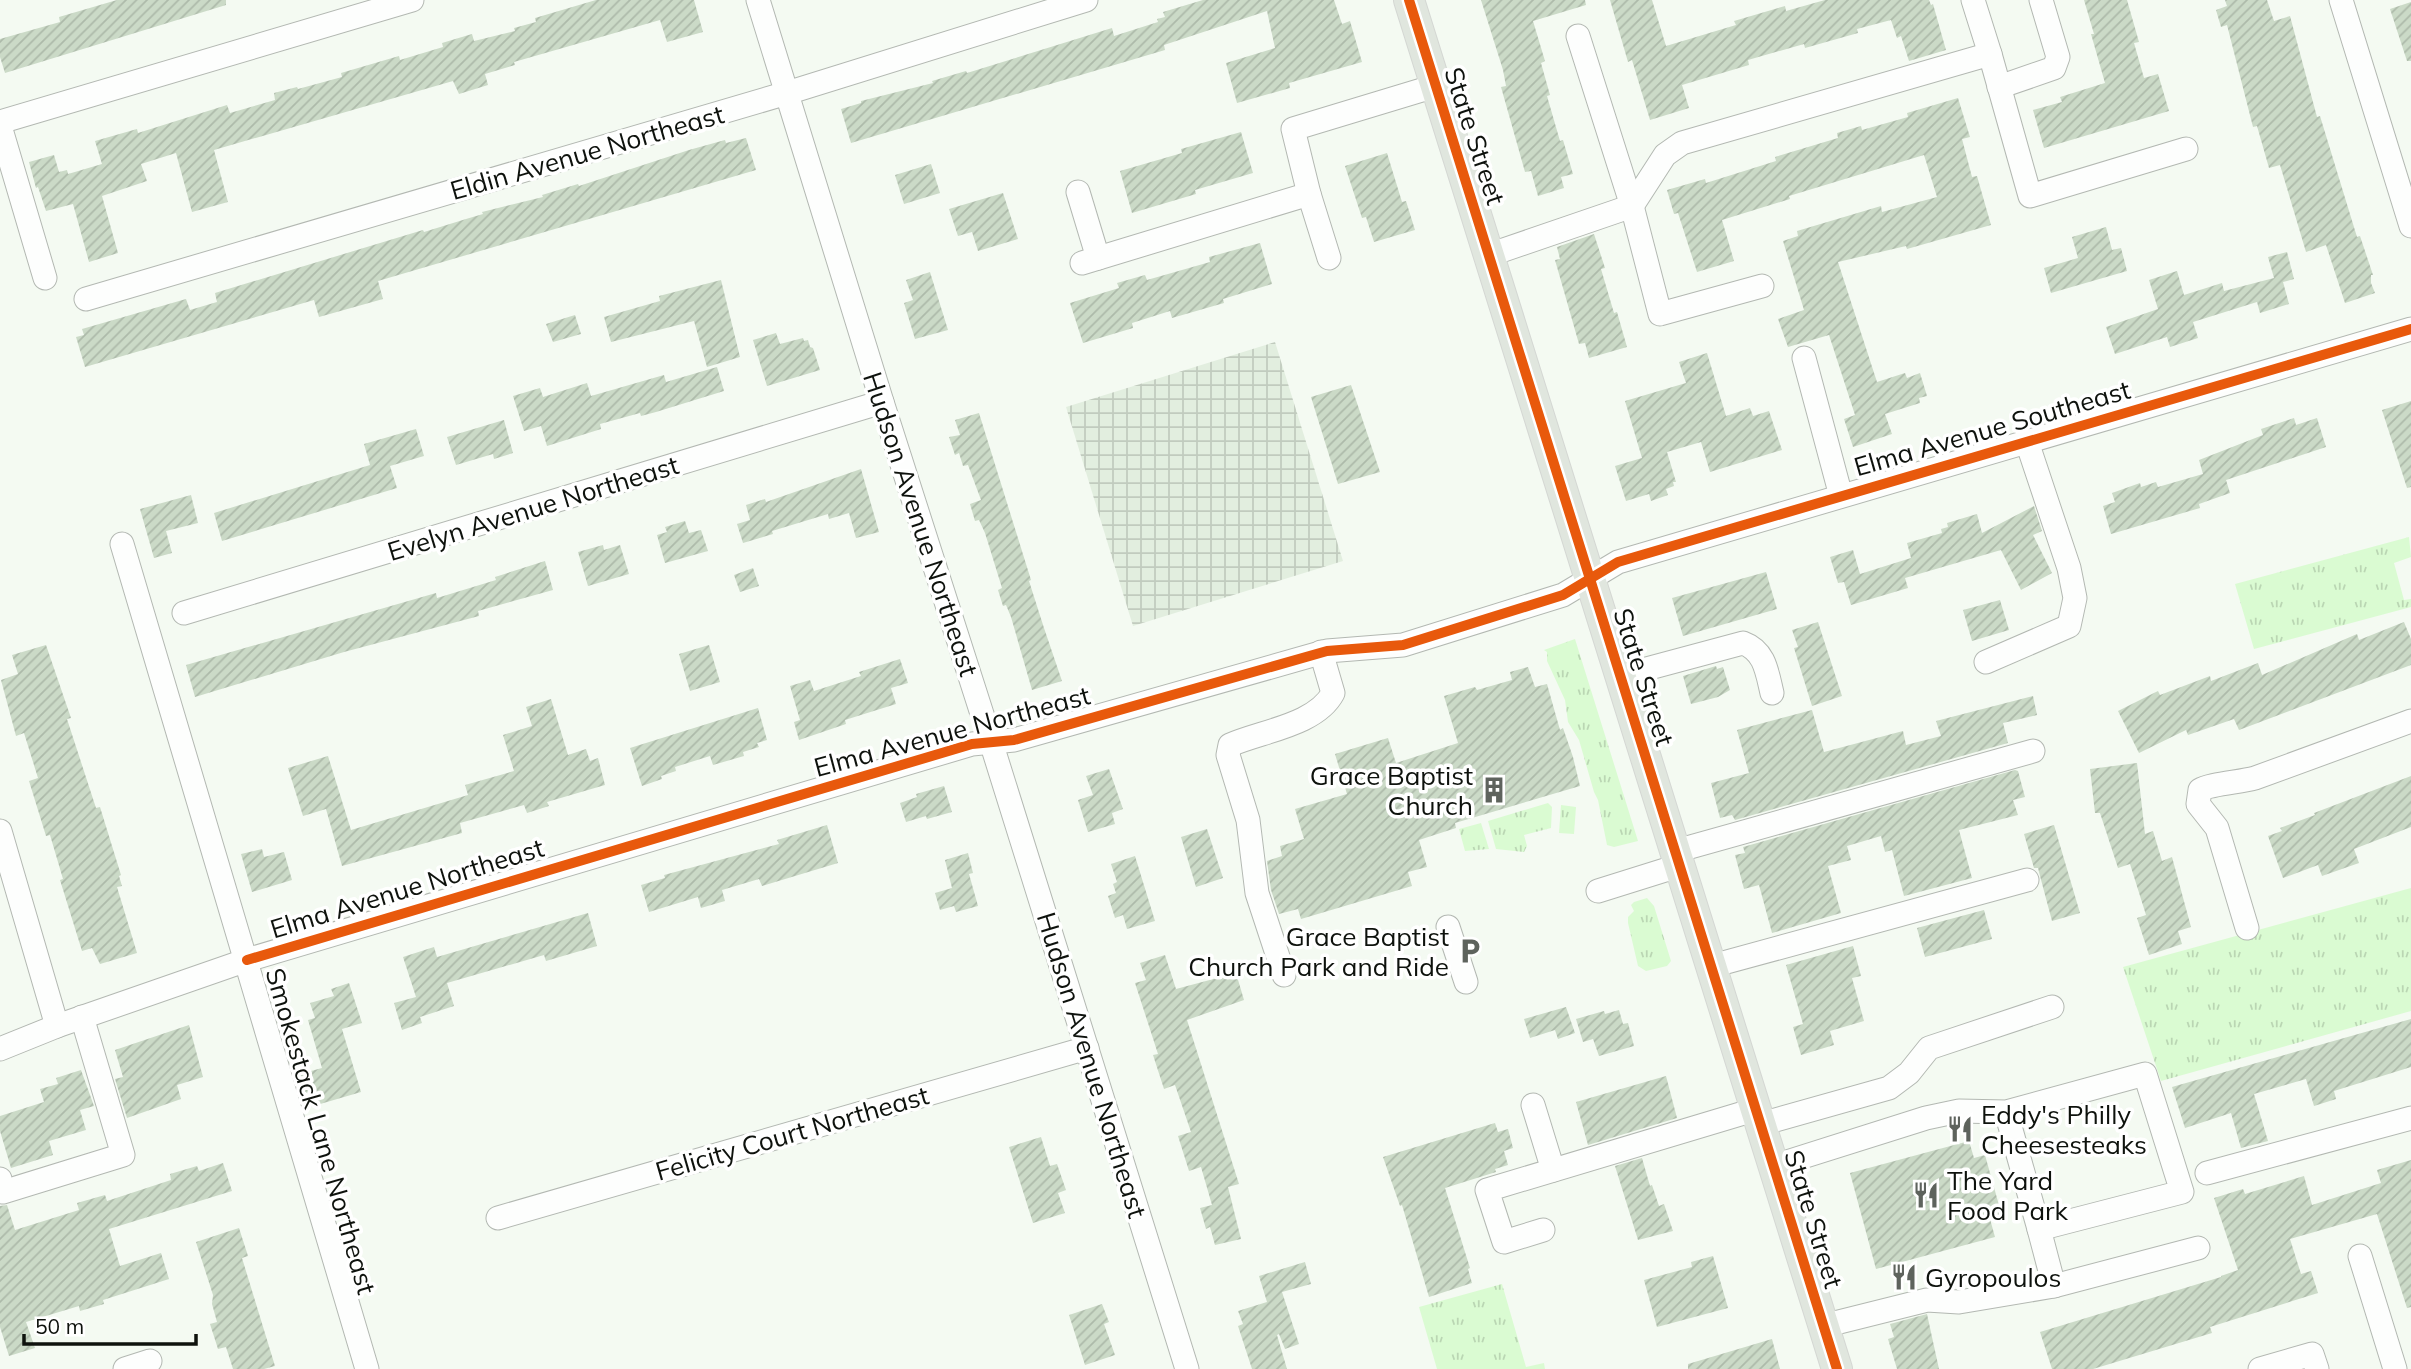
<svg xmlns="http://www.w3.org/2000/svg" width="2411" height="1369" font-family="Mulish,sans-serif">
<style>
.industrial{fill:url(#industrial-grid)}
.grass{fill:url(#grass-tufts)}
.building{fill:url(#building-hatch)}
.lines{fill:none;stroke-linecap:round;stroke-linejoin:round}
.minor-casing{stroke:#b3b8b2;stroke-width:25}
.major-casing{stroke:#d4d7d3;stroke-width:32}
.minor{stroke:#fdfefd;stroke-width:23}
.major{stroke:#e0e6de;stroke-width:30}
.cycleway-casing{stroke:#fff;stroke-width:15}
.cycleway{stroke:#e8590c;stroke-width:10}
.labels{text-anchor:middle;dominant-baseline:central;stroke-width:7;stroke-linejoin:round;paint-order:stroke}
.street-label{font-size:26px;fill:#0e120d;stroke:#fff}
.poi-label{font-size:26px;fill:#0e120d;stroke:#fff;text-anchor:start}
</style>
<defs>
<pattern id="industrial-grid" width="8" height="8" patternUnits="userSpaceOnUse" patternTransform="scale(1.75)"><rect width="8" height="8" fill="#e2eedf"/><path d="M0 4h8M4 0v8" fill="none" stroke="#c1cbbe"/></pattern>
<pattern id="grass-tufts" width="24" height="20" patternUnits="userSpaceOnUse" patternTransform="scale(1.75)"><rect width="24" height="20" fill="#dafbd2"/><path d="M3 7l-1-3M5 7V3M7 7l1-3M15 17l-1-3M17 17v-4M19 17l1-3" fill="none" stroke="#bad6b3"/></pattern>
<pattern id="building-hatch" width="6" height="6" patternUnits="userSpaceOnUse" patternTransform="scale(1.75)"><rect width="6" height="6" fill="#cbdac7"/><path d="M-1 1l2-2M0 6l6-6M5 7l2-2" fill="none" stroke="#adbaaa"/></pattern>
</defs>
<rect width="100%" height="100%" fill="#f4faf2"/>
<polygon class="industrial" points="1275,342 1343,561 1133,626 1066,407"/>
<g class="grass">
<polygon points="2409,537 2411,557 2394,563 2404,600 2411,599 2411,607 2254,649 2235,584"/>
<polygon points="1575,639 1638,841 1614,847 1607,845 1598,800 1594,792 1579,740 1568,722 1565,700 1547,661 1547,652 1544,650"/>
<polygon points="1548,803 1552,807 1551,828 1524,835 1527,846 1524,852 1496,849 1488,821"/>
<polygon points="1561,805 1576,807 1574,834 1559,833"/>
<polygon points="1481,823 1489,849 1465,851 1459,829"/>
<polygon points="2411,888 2411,1011 2161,1081 2123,967"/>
<polygon points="1647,898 1654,906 1671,961 1667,966 1646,971 1638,966 1628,923 1628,917 1634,911 1631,905 1634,902"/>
<polygon points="1502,1284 1526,1367 1544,1363 1545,1369 1437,1369 1419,1307"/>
</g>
<g class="building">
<polygon points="117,0 226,0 226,5 5,73 0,57 0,39 60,22 59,17"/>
<polygon points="596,0 694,0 703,32 667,42 660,20 514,62 515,65 485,74 488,85 459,94 453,81 214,150 228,202 192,212 176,153 141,164 147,181 102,196 118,253 89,262 73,204 46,211 38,187 36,188 29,162 54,155 59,172 67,170 68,174 102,164 95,141 137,129 138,133 227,105 230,113 275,100 274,93 297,87 298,89 342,77 341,73 399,56 400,60 443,47 442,43 472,34 474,41 515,31 514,28 536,22 535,18"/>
<polygon points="1203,0 1334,0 1342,24 1350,21 1362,62 1289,83 1290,88 1237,103 1226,63 1275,48 1267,11 1164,45 1165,50 851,143 841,109 861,103 861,101 933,83 932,81 966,71 967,73 1112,28 1114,36 1158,22 1157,19 1165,17 1163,12"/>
<polygon points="1481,0 1585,0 1586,5 1533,21 1545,61 1541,63 1550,95 1547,96 1560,141 1563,140 1573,174 1561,177 1564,188 1538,196 1531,171 1525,172 1501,87 1506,86 1503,70"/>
<polygon points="1610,0 1652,0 1666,46 1736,25 1734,21 1785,6 1786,11 1825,0 1929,0 1931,5 1933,4 1946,50 1909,61 1901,36 1897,38 1891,20 1857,29 1858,33 1805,48 1804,44 1748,60 1749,65 1682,85 1689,108 1650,120 1632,60 1628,62"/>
<polygon points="2084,0 2127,0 2139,42 2134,43 2144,78 2158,74 2169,111 2044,148 2033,110 2062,102 2060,97 2105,83 2091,34 2094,34"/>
<polygon points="2225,0 2267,0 2274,21 2290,16 2317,117 2320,116 2357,237 2360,236 2373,275 2371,275 2371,283 2375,293 2345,303 2326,245 2306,252 2280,165 2269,168 2257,126 2253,127 2227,25 2221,27 2216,10 2227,6"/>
<polygon points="2411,2 2411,61 2407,61 2390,9"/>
<polygon points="1958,98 1970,137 1962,139 1972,177 1977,176 1991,225 1907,249 1906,246 1838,262 1877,382 1905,373 1907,378 1920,373 1927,396 1919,398 1920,403 1885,414 1892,434 1853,447 1844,419 1855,415 1829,335 1788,347 1778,319 1804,310 1783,241 1798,236 1797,231 1881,206 1882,212 1937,197 1924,155 1789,196 1790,199 1722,220 1734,261 1697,272 1678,213 1674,214 1667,190 1705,179 1706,183 1776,161 1775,157 1838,138 1837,133 1861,126 1862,130 1908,117 1907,113"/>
<polygon points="1241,132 1253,173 1195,190 1196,194 1132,213 1120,171 1182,153 1181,149"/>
<polygon points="746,138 756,170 378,281 383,299 319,317 314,300 85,367 76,337 84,335 82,329 186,299 190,310 217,302 215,293 423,230 424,232 466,219 483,214 482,212 543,197 542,195 578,184 579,186 689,150 725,140 726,143"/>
<polygon points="1387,153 1402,202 1406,201 1415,230 1374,242 1366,217 1362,218 1345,166"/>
<polygon points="931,164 940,193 904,204 895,175"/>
<polygon points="1003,193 1018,239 978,251 972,232 958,236 949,209"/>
<polygon points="2106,227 2112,250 2121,248 2127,271 2051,293 2044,268 2078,258 2072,237"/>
<polygon points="1594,234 1605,268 1601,269 1614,313 1617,312 1627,347 1589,358 1585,343 1579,344 1555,260 1560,259 1557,247"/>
<polygon points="1260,243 1272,284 1223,299 1224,303 1172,318 1170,311 1132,323 1133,328 1083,343 1070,303 1119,288 1117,283 1145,275 1147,280 1210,262 1209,257"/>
<polygon points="2287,252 2294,279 2283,282 2289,304 2260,313 2257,302 2193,322 2198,338 2170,347 2167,337 2115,354 2106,327 2158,309 2149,280 2177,271 2184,295 2222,283 2224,291 2274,278 2268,257"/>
<polygon points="930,272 948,330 915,339 904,303 913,300 906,280"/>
<polygon points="721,280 740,357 707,367 694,321 611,342 604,317 660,301 659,296"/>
<polygon points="575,315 581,334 553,342 546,324"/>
<polygon points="776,333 780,344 803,338 804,341 808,340 810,347 813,348 820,370 767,386 753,340"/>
<polygon points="1707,353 1726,416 1750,408 1753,416 1769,411 1782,450 1710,472 1701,442 1667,452 1676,482 1673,482 1674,486 1666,489 1668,495 1651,501 1649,494 1626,501 1615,466 1642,458 1625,401 1686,383 1679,362"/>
<polygon points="717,367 724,391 656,412 641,416 640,413 600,424 601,429 547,446 541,426 524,431 513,396 540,388 543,397 587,383 591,396 664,375 666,382"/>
<polygon points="1351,385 1380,472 1338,484 1311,397"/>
<polygon points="2411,401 2411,487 2407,488 2382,410"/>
<polygon points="979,413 1031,580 1029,581 1044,628 1062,681 1032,690 1011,617 1006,605 1003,606 998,590 1002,588 985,533 979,520 975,521 970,504 981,500 968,465 963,466 959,453 955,455 949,437 960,435 955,420"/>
<polygon points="2294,418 2296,425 2317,418 2326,447 2226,480 2230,493 2199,504 2200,508 2111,534 2103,506 2115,502 2112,493 2140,483 2141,487 2156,482 2158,487 2203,474 2199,460 2263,435 2261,429"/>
<polygon points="504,420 513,453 494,459 493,454 456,465 447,437"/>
<polygon points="416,429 424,456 390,466 397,488 222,541 214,513 370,465 364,444"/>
<polygon points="861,469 879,532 856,538 849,513 829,519 828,514 772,531 773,534 743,543 737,524 750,520 746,505 765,499 766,502"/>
<polygon points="191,495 198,523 166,531 172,553 154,558 140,509"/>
<polygon points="2034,506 2042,531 2033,535 2052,573 2021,590 2001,550 1905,578 1908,588 1851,605 1844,582 1838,583 1830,557 1853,550 1860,574 1911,558 1907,543 1942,533 1941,529 1948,527 1947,523 1977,514 1982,533"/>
<polygon points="685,521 689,533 701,530 708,551 665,563 657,535 667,532 665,527"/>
<polygon points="603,545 604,550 620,545 629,574 588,586 578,552"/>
<polygon points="545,561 553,590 478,611 479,616 344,652 195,697 186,665 436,593 437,598 496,580 495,577"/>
<polygon points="753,568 759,586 740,592 734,575"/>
<polygon points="1766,572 1777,609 1683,636 1672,598"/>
<polygon points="2000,600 2009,630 1972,641 1963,610"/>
<polygon points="1818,622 1842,696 1812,706 1794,648 1798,647 1792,630"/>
<polygon points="2404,622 2411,639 2411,665 2239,730 2234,719 2188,735 2186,730 2139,753 2118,711 2158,691 2160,695 2210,676 2211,681 2258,663 2262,675 2357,634 2359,640"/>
<polygon points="46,645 71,718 67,719 96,808 100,807 121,875 119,876 122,886 117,887 137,953 100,964 92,948 82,951 60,880 63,879 50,835 46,836 29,781 38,778 24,733 16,736 1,680 18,674 12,655"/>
<polygon points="709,645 720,682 690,691 679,654"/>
<polygon points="900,659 908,683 891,688 896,704 845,720 846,724 799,740 794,722 800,720 790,686 810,680 814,691 861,676 859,672"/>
<polygon points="1716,666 1717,669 1723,667 1730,690 1718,697 1691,704 1683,676"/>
<polygon points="1528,667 1535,687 1547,684 1560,730 1563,728 1573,757 1580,786 1455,823 1456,828 1419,840 1427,867 1408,872 1412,886 1301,919 1298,909 1279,914 1271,890 1267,861 1282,856 1280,846 1304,839 1295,809 1347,794 1335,754 1388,738 1396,763 1458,743 1444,696 1475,687 1477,690 1512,680 1510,672"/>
<polygon points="2033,696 2037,715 2003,723 2008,743 1735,820 1732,815 1720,818 1711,783 1749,773 1737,730 1812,710 1824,752 1903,731 1906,745 1941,736 1936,721"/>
<polygon points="551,699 568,755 586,749 590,761 598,758 605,785 547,802 549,806 527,813 524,805 460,823 462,833 342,866 326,809 303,816 288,768 328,756 351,830 468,795 465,785 514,771 503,735 532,726 526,707"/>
<polygon points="758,708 767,740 757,743 759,747 743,752 744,756 713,765 710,756 675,767 676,771 661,776 662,779 642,786 630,748"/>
<polygon points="2137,763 2145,834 2153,831 2162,861 2172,857 2191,927 2178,931 2182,944 2149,955 2137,918 2146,915 2130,864 2118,868 2100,813 2095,813 2090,769"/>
<polygon points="1109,769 1123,809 1112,813 1115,824 1088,832 1078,800 1093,795 1086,776"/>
<polygon points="2015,770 2018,771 2025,797 2013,800 2018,815 1959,830 1972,878 1904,896 1892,850 1885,852 1881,836 1847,846 1851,860 1828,866 1841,913 1772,933 1759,885 1744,889 1735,855 1745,853 1743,847"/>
<polygon points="2411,776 2411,827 2354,849 2359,863 2322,876 2318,865 2283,878 2268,836 2282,831 2280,828 2315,815 2314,813"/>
<polygon points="944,786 952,812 927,819 926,816 906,822 900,803 917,797 916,794"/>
<polygon points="827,825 838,863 762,886 759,879 722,890 725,901 701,908 698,897 649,912 641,885 665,878 664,875 779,844 777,840"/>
<polygon points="2054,825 2080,913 2052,921 2040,876 2038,868 2034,868 2024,834"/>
<polygon points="1207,829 1223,878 1196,887 1181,837"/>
<polygon points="262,849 264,857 284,852 292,880 252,892 241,854"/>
<polygon points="968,853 973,873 969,874 978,906 956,912 954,906 940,910 935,893 952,888 945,860"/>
<polygon points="1135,856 1155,921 1127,929 1123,915 1115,918 1108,896 1116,893 1113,884 1117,882 1111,864"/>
<polygon points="1984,910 1992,939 1925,957 1917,928"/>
<polygon points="588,913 597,946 546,961 544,955 447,983 454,1006 420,1017 422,1023 402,1030 394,1003 416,997 403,957 434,947 437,957"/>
<polygon points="1853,946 1861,976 1852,978 1864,1021 1830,1031 1834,1045 1801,1055 1793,1027 1803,1024 1786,965"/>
<polygon points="1165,955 1176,989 1236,973 1244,1000 1187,1020 1239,1184 1228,1187 1241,1239 1215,1245 1210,1227 1206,1229 1200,1208 1212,1205 1201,1167 1189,1171 1178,1136 1191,1132 1175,1085 1164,1089 1153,1055 1158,1054 1135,983 1146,980 1140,963"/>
<polygon points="349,983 362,1023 342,1029 361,1092 310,1107 300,1074 322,1068 308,1020 315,1018 310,1003 334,996 331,989"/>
<polygon points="1566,1007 1575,1033 1558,1039 1555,1030 1530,1038 1524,1019"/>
<polygon points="1619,1010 1623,1024 1628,1023 1634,1046 1599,1056 1593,1039 1583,1042 1576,1019 1604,1011 1605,1014"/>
<polygon points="2411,1019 2411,1067 2334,1091 2336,1099 2314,1106 2306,1079 2254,1094 2268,1141 2241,1148 2231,1113 2185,1128 2172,1087"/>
<polygon points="189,1025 203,1077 177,1085 181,1099 127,1118 115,1079 123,1077 115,1050"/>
<polygon points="81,1070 94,1106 80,1110 86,1130 49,1141 53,1155 11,1168 0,1131 0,1116 44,1102 40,1089 58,1084 56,1078"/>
<polygon points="1666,1076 1677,1118 1588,1145 1576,1102"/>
<polygon points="1495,1123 1498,1132 1508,1129 1513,1148 1504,1151 1508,1165 1495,1169 1496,1172 1445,1188 1470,1268 1468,1269 1472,1283 1429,1297 1402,1205 1400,1206 1383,1157"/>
<polygon points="1041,1137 1050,1166 1057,1164 1066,1190 1058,1193 1065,1213 1033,1223 1009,1147"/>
<polygon points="1969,1141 1974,1158 1985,1155 2002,1216 1990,1219 1995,1237 1876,1269 1850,1173"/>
<polygon points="1642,1158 1650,1186 1652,1185 1659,1206 1664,1204 1673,1231 1638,1240 1615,1166"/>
<polygon points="2411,1160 2411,1307 2407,1308 2377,1214 2290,1239 2301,1274 2311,1271 2318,1293 2210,1327 2212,1333 2093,1369 2052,1369 2040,1332 2221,1277 2221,1276 2238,1270 2214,1198 2243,1189 2245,1194 2304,1176 2312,1205 2381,1183 2377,1170"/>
<polygon points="223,1163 232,1191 109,1229 120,1266 161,1253 169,1279 103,1300 104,1304 80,1311 79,1306 26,1322 35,1348 9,1356 0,1327 0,1206 7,1205 15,1230 79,1210 77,1203 105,1195 107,1201 171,1180 170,1174 197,1166 199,1171"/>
<polygon points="239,1228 248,1256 242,1258 275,1366 264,1369 233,1369 226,1347 218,1349 210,1324 217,1322 212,1304 213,1295 196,1242"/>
<polygon points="1713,1256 1728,1308 1657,1327 1644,1280 1692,1267 1691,1262"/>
<polygon points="1305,1262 1311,1284 1282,1292 1299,1344 1285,1349 1279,1334 1277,1335 1287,1369 1252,1369 1238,1326 1243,1324 1238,1311 1267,1302 1259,1276"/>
<polygon points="1102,1304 1109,1322 1104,1324 1115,1355 1085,1365 1069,1315"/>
<polygon points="1927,1314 1939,1369 1897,1369 1888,1339 1894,1337 1890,1324"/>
<polygon points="1772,1339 1780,1369 1688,1369 1688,1364"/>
</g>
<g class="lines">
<g class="minor-casing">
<g id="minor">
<polyline points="758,0 882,402 991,742 1187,1369"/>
<polyline points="1973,0 1990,54"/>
<polyline points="2341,0 2411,226"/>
<polyline points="1578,36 1632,206 1660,314 1762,286"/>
<polyline points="1999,87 2054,68 2058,57 2041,0"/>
<polyline points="0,122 412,0"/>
<polyline points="0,126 45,278"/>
<polyline points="1078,192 1098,258"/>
<polyline points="1309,194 1329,258"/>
<polyline points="1489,255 1632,206 1665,155 1682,143 1990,54 2030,196 2186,149"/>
<polyline points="1082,263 1309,194 1293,129 1435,86"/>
<polyline points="86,299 787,93 1086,0"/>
<polyline points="1804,358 1841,496"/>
<polyline points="122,544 367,1369"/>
<polyline points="184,613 882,402"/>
<polyline points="1986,662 2069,626 2075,598 2069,568 2027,442"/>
<path d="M1620 676 1743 643C1765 651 1767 672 1772 693"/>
<polyline points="0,831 57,1026"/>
<polyline points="1676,851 2033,751"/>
<polyline points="1598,891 1681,865"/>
<polyline points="1448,927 1466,982"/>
<path d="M2247 928 2217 828 2198 804 2200 790C2209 784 2241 782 2255 778L2411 721"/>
<polyline points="1712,966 2027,880"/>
<path d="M1284 975 1257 893 1248 820 1228 755 1230 745C1262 731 1316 725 1333 693L1321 652"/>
<polyline points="0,1049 57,1026 247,960 972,744 1014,740 1327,651 1403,645 1563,595 1618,562 2411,329"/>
<polyline points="1533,1105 1553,1170"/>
<polyline points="1761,1124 1889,1088 1909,1073 1929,1048 2052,1007"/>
<polyline points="1774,1166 1926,1118 1959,1111 2006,1112 2039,1229 2182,1192 2145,1074 2006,1112"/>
<polyline points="2207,1173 2411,1118"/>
<polyline points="0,1179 3,1192 123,1155 82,1017"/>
<polyline points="498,1218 1087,1048"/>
<polyline points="1543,1230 1504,1242 1487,1190 1757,1109"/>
<polyline points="2360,1256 2395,1369"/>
<polyline points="2054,1286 2198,1248"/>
<polyline points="1823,1326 1927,1300 1959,1302 2054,1286 2039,1229"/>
<polyline points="125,1369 150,1361"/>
<polyline points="2260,1369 2312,1354 2317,1369"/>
</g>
</g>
<g class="major-casing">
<polyline id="major" points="1409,0 1837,1369"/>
</g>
<use href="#minor" class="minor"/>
<use href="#major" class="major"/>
<g class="cycleway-casing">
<g id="cycleway">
<polyline points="1409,0 1837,1369"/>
<polyline points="247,960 972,744 1014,740 1327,651 1403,645 1563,595 1618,562 2411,329"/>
</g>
</g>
<use href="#cycleway" class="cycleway"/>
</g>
<defs>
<g id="building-bare" transform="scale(2.1)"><path d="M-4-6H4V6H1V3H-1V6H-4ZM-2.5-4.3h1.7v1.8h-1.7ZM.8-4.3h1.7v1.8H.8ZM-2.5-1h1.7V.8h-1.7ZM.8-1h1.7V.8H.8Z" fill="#5e635d" stroke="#fff" stroke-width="2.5" paint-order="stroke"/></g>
<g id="parking-bare" transform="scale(2.1)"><path d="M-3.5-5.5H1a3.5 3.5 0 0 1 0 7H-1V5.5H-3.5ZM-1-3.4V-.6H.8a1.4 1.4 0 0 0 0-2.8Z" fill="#5e635d" stroke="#fff" stroke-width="2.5" paint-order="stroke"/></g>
<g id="restaurant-bare" transform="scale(2.1)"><path d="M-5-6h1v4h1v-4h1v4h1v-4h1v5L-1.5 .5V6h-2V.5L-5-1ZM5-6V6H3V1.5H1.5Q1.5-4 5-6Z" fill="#5e635d" stroke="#fff" stroke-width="2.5" paint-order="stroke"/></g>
</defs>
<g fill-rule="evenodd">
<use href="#building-bare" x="1494" y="790"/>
<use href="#parking-bare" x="1470" y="951"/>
<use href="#restaurant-bare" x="1960" y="1129"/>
<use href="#restaurant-bare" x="1926" y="1195"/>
<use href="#restaurant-bare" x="1904" y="1277"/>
</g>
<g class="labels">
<g class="street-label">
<text transform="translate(1475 136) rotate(72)">State Street</text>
<text transform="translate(587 152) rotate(-16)">Eldin Avenue Northeast</text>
<text transform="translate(1992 428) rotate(-16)">Elma Avenue Southeast</text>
<text transform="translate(533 508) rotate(-17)">Evelyn Avenue Northeast</text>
<text transform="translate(921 524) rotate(72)">Hudson Avenue Northeast</text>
<text transform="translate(1644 677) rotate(72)">State Street</text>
<text transform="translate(952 731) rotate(-15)">Elma Avenue Northeast</text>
<text transform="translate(407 888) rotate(-17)">Elma Avenue Northeast</text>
<text transform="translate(1092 1065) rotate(73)">Hudson Avenue Northeast</text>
<text transform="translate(321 1131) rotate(74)">Smokestack Lane Northeast</text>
<text transform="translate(792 1133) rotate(-16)">Felicity Court Northeast</text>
<text transform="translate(1814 1219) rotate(73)">State Street</text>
</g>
<g class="poi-label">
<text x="1473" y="775" text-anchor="end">Grace Baptist<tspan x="1473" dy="30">Church</tspan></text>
<text x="1449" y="936" text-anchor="end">Grace Baptist<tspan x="1449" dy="30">Church Park and Ride</tspan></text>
<text x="1981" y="1114">Eddy's Philly<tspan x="1981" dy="30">Cheesesteaks</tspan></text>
<text x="1947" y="1180">The Yard<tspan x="1947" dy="30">Food Park</tspan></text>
<text x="1925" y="1277">Gyropoulos</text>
</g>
</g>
<path d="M24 1334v10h172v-10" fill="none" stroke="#0e120d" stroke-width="3.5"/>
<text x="35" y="1334" font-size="21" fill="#0e120d" stroke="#ffffff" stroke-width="5" paint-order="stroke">50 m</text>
</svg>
